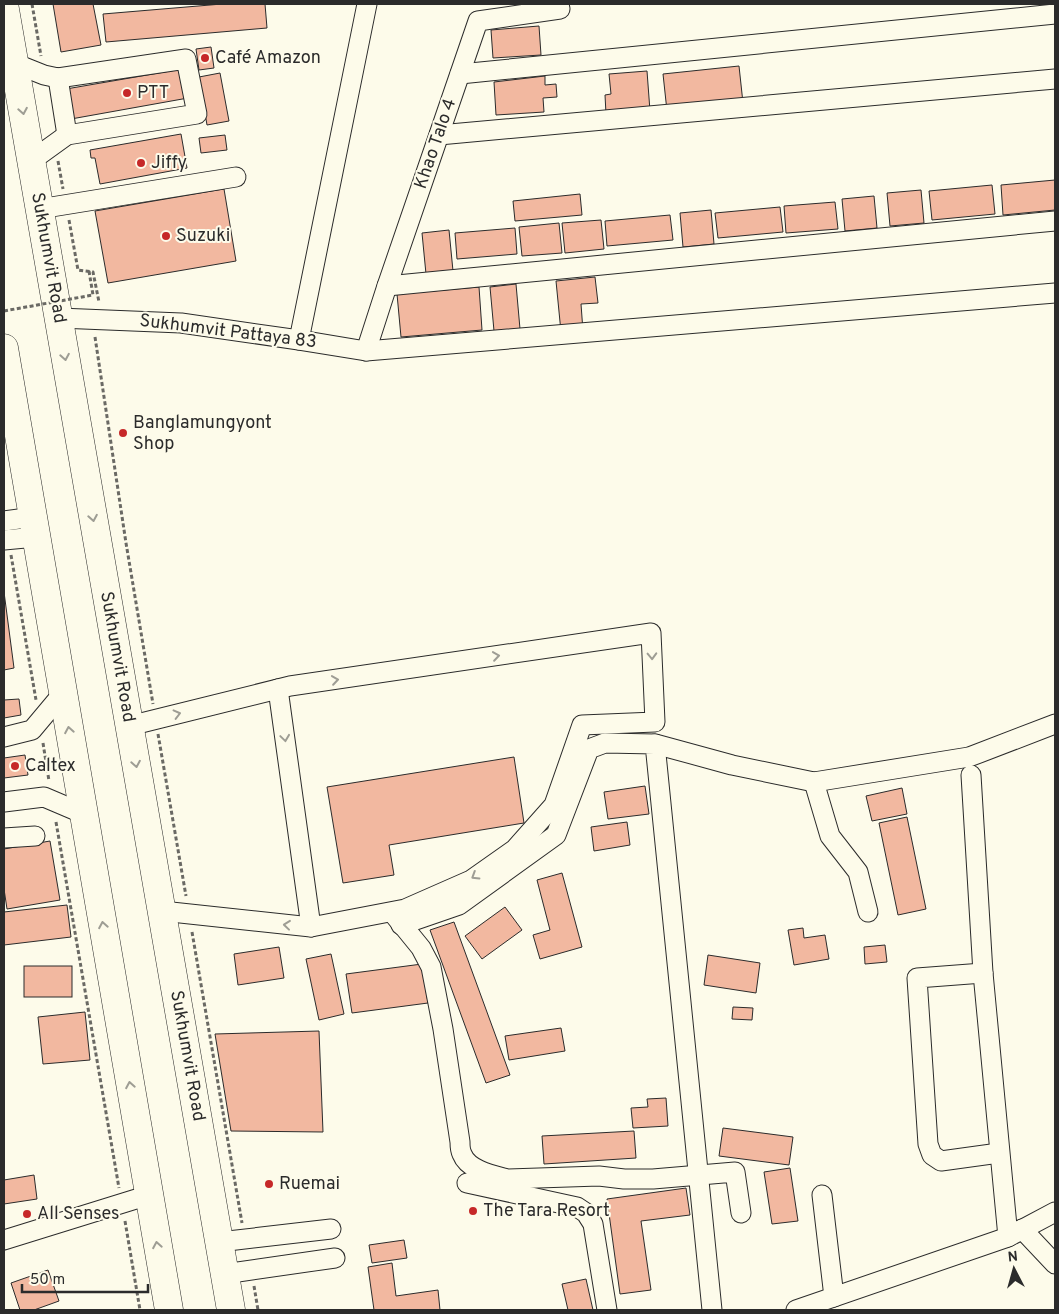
<svg xmlns="http://www.w3.org/2000/svg" width="1059" height="1314" font-family="Overpass,sans-serif">
<style>
.building{fill:#f2b8a0;stroke:#2b2b2b}
.lines{fill:none;stroke-linecap:round;stroke-linejoin:round}
.minor-casing{stroke:#2b2b2b;stroke-width:21}
.highway-casing{stroke:#2b2b2b;stroke-width:29}
.path{stroke:#6a6964;stroke-width:3;stroke-dasharray:4 2.5;stroke-linecap:butt}
.minor{stroke:#fdfbea;stroke-width:19}
.highway{stroke:#fdfbea;stroke-width:28}
.path-bridge{stroke:#6a6964;stroke-width:3;stroke-dasharray:4 2.5;stroke-linecap:butt}
.oneway{stroke:#9e9d94}
.poi-dot{fill:#c62828;stroke:#fdfbea;stroke-width:2}
.labels{text-anchor:middle;dominant-baseline:central;stroke-width:4;stroke-linejoin:round;paint-order:stroke}
.poi-label{font-size:18px;fill:#2b2b2b;stroke:#fdfbea;text-anchor:start}
.street-label{font-size:18px;fill:#2b2b2b;stroke:#fdfbea}
</style>
<rect width="100%" height="100%" fill="#fdfbea"/>
<g class="building">
<polygon points="53,4 93,4 101,45 61,52"/>
<polygon points="222,4 265,4 267,28 106,42 103,14"/>
<polygon points="539,26 541,55 493,58 491,30"/>
<polygon points="211,47 214,68 199,70 196,49"/>
<polygon points="739,66 743,103 667,111 663,74"/>
<polygon points="182,69 188,98 71,119 66,89"/>
<polygon points="647,71 650,111 606,114 605,95 611,94 609,74"/>
<polygon points="220,73 229,121 207,125 199,77"/>
<polygon points="545,76 545,85 556,84 557,97 543,98 544,112 496,115 494,82"/>
<polygon points="181,134 187,168 100,184 95,158 91,158 90,150"/>
<polygon points="225,135 227,150 201,153 199,138"/>
<polygon points="1055,180 1055,210 1003,215 1001,185"/>
<polygon points="992,185 995,214 932,220 929,191"/>
<polygon points="224,189 236,261 108,283 95,211"/>
<polygon points="921,190 924,223 890,226 887,193"/>
<polygon points="580,194 582,215 515,221 513,201"/>
<polygon points="874,196 877,228 845,231 842,199"/>
<polygon points="835,202 838,229 786,233 784,206"/>
<polygon points="780,207 783,232 718,238 715,213"/>
<polygon points="711,210 714,244 683,247 680,213"/>
<polygon points="670,215 673,240 607,246 605,221"/>
<polygon points="601,220 604,249 565,253 562,223"/>
<polygon points="559,223 562,253 522,256 519,227"/>
<polygon points="515,228 517,254 457,259 455,233"/>
<polygon points="449,230 453,271 426,274 422,233"/>
<polygon points="595,277 598,303 581,304 583,331 561,332 556,281"/>
<polygon points="516,284 520,329 494,331 490,287"/>
<polygon points="479,287 482,330 401,337 397,294"/>
<polygon points="4,592 14,668 4,670"/>
<polygon points="19,699 21,715 4,718 4,700"/>
<polygon points="25,755 28,775 4,778 4,758"/>
<polygon points="514,757 524,823 389,845 394,875 343,883 327,787"/>
<polygon points="645,786 649,814 608,819 604,792"/>
<polygon points="902,788 907,814 872,821 866,796"/>
<polygon points="907,817 926,909 898,915 879,823"/>
<polygon points="627,822 630,845 594,851 591,827"/>
<polygon points="50,841 60,900 7,909 4,889 4,849"/>
<polygon points="562,873 582,947 540,959 533,935 550,930 537,880"/>
<polygon points="67,905 71,937 4,945 4,912"/>
<polygon points="505,907 522,930 482,959 465,936"/>
<polygon points="454,922 510,1075 486,1083 430,930"/>
<polygon points="803,928 804,938 825,935 829,959 794,965 788,930"/>
<polygon points="885,945 887,962 865,964 864,947"/>
<polygon points="279,947 284,978 238,985 234,954"/>
<polygon points="331,954 344,1014 319,1020 306,959"/>
<polygon points="708,955 760,963 756,993 704,985"/>
<polygon points="422,964 428,1003 352,1013 346,974"/>
<rect x="24" y="966" width="48" height="31"/>
<polygon points="733,1007 753,1008 752,1020 732,1019"/>
<polygon points="85,1012 90,1060 43,1064 38,1017"/>
<polygon points="561,1028 565,1051 509,1060 505,1036"/>
<polygon points="319,1031 323,1132 231,1131 215,1034"/>
<polygon points="666,1098 668,1126 633,1128 631,1108 648,1107 647,1099"/>
<polygon points="723,1128 793,1137 789,1165 719,1156"/>
<polygon points="634,1131 636,1158 544,1164 542,1136"/>
<polygon points="790,1168 798,1221 772,1224 764,1172"/>
<polygon points="34,1175 37,1199 4,1204 4,1180"/>
<polygon points="686,1188 690,1215 641,1221 651,1290 620,1294 607,1199"/>
<polygon points="404,1240 407,1258 372,1263 369,1245"/>
<polygon points="392,1263 396,1296 438,1290 440,1310 374,1310 368,1267"/>
<polygon points="48,1270 59,1301 34,1310 20,1310 11,1283"/>
<polygon points="586,1279 593,1310 568,1310 562,1284"/>
</g>
<g class="lines">
<g class="minor-casing">
<g id="minor">
<polyline points="14,63 44,75 58,78 186,59 197,114 67,135 31,161"/>
<polyline points="460,74 1055,14"/>
<polyline points="58,78 67,135"/>
<polyline points="439,135 1055,79"/>
<polyline points="39,209 236,177"/>
<polyline points="387,286 1055,221"/>
<polyline points="59,318 181,323 299,340 366,351 1055,293"/>
<polyline points="299,340 367,4"/>
<polyline points="366,351 387,286 478,21 560,9 559,4"/>
<polyline points="4,521 33,517"/>
<polyline points="4,540 36,537"/>
<polyline points="278,689 311,927"/>
<polyline points="129,726 290,686 651,633 655,722 582,725 554,805 515,849 471,880 405,909 311,927 162,911"/>
<polyline points="4,737 32,730 63,693"/>
<polyline points="655,744 732,765 814,782 969,757 1055,724"/>
<polyline points="971,775 983,973 1008,1237"/>
<polyline points="814,782 830,836 858,872 868,912"/>
<polyline points="4,802 44,797 84,814"/>
<polyline points="4,838 35,836"/>
<path d="M395 916 421 948 431 967 443 1029 460 1142C460 1146 460 1150 462 1154 468 1170 492 1175 507 1179L599 1176 624 1179H653L735 1172 741 1213"/>
<polyline points="401,925 459,905 556,835 589,749 605,743 655,744 712,1310"/>
<polyline points="983,973 917,978 928,1144 932,1155 941,1161 999,1153"/>
<polyline points="467,1183 577,1207 586,1213 593,1224 607,1310"/>
<polyline points="822,1195 834,1297"/>
<polyline points="1022,1229 1055,1264"/>
<polyline points="4,1240 149,1195"/>
<polyline points="219,1242 331,1229"/>
<polyline points="224,1274 335,1258"/>
<polyline points="796,1310 1008,1237 1055,1212"/>
</g>
</g>
<g class="highway-casing">
<g id="highway">
<polyline points="4,4 231,1310"/>
<polyline points="4,348 169,1310"/>
</g>
</g>
<g class="path">
<polyline points="32,4 41,56"/>
<polyline points="58,161 63,189"/>
<polyline points="69,220 78,270 93,272 99,302"/>
<polyline points="89,271 93,295"/>
<polyline points="95,337 126,543 153,704"/>
<polyline points="11,555 36,700"/>
<polyline points="158,734 186,896"/>
<polyline points="43,743 49,781"/>
<polyline points="56,822 119,1188"/>
<polyline points="192,932 242,1223"/>
<polyline points="125,1221 140,1310"/>
<polyline points="254,1286 258,1310"/>
</g>
<use href="#minor" class="minor"/>
<use href="#highway" class="highway"/>
<polyline class="path-bridge" points="4,311 93,295"/>
</g>
<defs><path id="oneway-chevron" d="M-2-3.5L2.5 0L-2 3.5" fill="none" stroke-width="1.6" stroke-linecap="round" stroke-linejoin="round" transform="scale(1.25)"/></defs>
<g class="oneway">
<use href="#oneway-chevron" transform="translate(23 111) rotate(80)"/>
<use href="#oneway-chevron" transform="translate(65 357) rotate(80)"/>
<use href="#oneway-chevron" transform="translate(93 518) rotate(80)"/>
<use href="#oneway-chevron" transform="translate(496 656) rotate(-8)"/>
<use href="#oneway-chevron" transform="translate(652 656) rotate(88)"/>
<use href="#oneway-chevron" transform="translate(335 680) rotate(-8)"/>
<use href="#oneway-chevron" transform="translate(177 714) rotate(-14)"/>
<use href="#oneway-chevron" transform="translate(69 730) rotate(-100)"/>
<use href="#oneway-chevron" transform="translate(285 738) rotate(82)"/>
<use href="#oneway-chevron" transform="translate(136 764) rotate(80)"/>
<use href="#oneway-chevron" transform="translate(475 876) rotate(148)"/>
<use href="#oneway-chevron" transform="translate(103 925) rotate(-100)"/>
<use href="#oneway-chevron" transform="translate(287 925) rotate(-174)"/>
<use href="#oneway-chevron" transform="translate(130 1085) rotate(-100)"/>
<use href="#oneway-chevron" transform="translate(157 1245) rotate(-100)"/>
</g>
<g class="poi-dot">
<circle cx="205" cy="58" r="5"/>
<circle cx="127" cy="93" r="5"/>
<circle cx="141" cy="163" r="5"/>
<circle cx="166" cy="236" r="5"/>
<circle cx="123" cy="433" r="5"/>
<circle cx="15" cy="766" r="5"/>
<circle cx="269" cy="1184" r="5"/>
<circle cx="473" cy="1211" r="5"/>
<circle cx="27" cy="1214" r="5"/>
</g>
<g class="labels">
<g class="poi-label">
<text x="215" y="58">Café Amazon</text>
<text x="137" y="93">PTT</text>
<text x="151" y="163">Jiffy</text>
<text x="176" y="236">Suzuki</text>
<text x="133" y="423">Banglamungyont<tspan x="133" dy="21">Shop</tspan></text>
<text x="25" y="766">Caltex</text>
<text x="279" y="1184">Ruemai</text>
<text x="483" y="1211">The Tara Resort</text>
<text x="37" y="1214">All Senses</text>
</g>
<g class="street-label">
<text transform="translate(436 144) rotate(-71)">Khao Talo 4</text>
<text transform="translate(48 258) rotate(80)">Sukhumvit Road</text>
<text transform="translate(228 332) rotate(7)">Sukhumvit Pattaya 83</text>
<text transform="translate(117 657) rotate(80)">Sukhumvit Road</text>
<text transform="translate(187 1056) rotate(80)">Sukhumvit Road</text>
</g>
</g>
<rect width="1059" height="1314" fill="none" stroke="#2b2b2b" stroke-width="10"/>
<g transform="translate(1014 1269) rotate(354)" stroke="#fdfbea" stroke-width="4" paint-order="stroke">
<path d="M0-4L9 19L0 12L-9 19Z" fill="#2b2b2b"/>
<text y="-8" font-size="14" font-weight="bold" text-anchor="middle" fill="#2b2b2b">N</text>
</g>
<path d="M22 1284v8h126v-8" fill="none" stroke="#2b2b2b" stroke-width="2.5"/>
<text x="30" y="1284" font-size="15" fill="#2b2b2b" stroke="#fdfbea" stroke-width="4" paint-order="stroke">50 m</text>
</svg>
